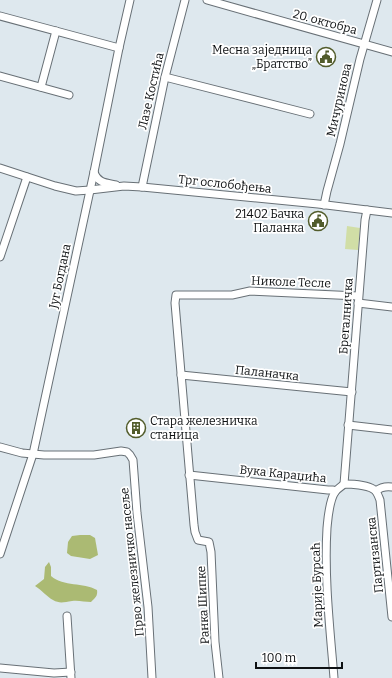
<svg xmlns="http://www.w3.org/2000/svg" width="392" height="678" font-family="Bitter,serif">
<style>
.green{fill:#d1dea6}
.forest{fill:#abba73}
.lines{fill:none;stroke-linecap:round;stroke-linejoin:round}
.minor-casing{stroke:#687076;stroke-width:9}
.minor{stroke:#fff;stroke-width:7}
.labels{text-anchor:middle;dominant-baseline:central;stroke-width:3.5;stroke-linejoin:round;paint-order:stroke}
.street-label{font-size:12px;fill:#0e1113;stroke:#fff}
.poi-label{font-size:12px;fill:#0e1113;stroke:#fff;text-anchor:end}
</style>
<rect width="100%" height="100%" fill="#dee8ee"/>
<polygon class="green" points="347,226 360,228 358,250 345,249"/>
<g class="forest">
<polygon points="80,535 90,535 95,538 98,555 90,559 71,556 67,553 68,542 72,536"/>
<path d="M49 562 51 567V576C64 587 83 582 97 590 98 596 95 598 91 602 85 602 78 600 72 601 64 602 60 604 53 600 47 597 42 590 35 586L44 579 45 567Z"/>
</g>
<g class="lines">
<g class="minor-casing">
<g id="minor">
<polyline points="207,0 392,52"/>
<polyline points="0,16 119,48"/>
<polyline points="0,76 69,95"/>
<polyline points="165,77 310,114"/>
<polyline points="41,87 56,31"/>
<polyline points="0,168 55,186 76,191 90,190 124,186 142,187 318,204 392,213"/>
<path d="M94 172C97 183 107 183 116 185"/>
<polyline points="142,187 165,77 185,0"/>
<polyline points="324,205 327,191 340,144 360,59 377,0"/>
<polyline points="0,257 27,177"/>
<polyline points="358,303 392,307"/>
<polyline points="181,375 352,392"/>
<polyline points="348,425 392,430"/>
<polyline points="0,447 22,453 44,455 94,455 121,451 127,452 130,455 133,460 137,513 148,607 152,678"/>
<polyline points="189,475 328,490 333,490 335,492"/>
<polyline points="344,484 365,220 367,210"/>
<path d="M376 491C381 487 385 486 392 487"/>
<polyline points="0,554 33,454 94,172 119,48 130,0"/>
<polyline points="67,616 71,678"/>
<polyline points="0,668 54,673 71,672"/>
<polyline points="219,678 215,642 211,552 209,542 198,540 195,532 194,525 175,303 176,295 232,295 250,291 358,296"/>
<path d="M334 678C330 629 324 577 327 528 328 518 329 501 335 492 337 489 341 487 344 484 351 484 367 485 373 489 377 491 378 495 380 500L392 617"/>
</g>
</g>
<use href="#minor" class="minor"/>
</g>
<defs>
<g id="civic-ring" transform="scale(1)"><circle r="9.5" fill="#fff" stroke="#525c2b" stroke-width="1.5"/><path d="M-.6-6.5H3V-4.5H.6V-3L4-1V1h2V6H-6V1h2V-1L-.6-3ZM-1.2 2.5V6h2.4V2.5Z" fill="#525c2b"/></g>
<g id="building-ring" transform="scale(1)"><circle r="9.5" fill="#fff" stroke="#525c2b" stroke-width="1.5"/><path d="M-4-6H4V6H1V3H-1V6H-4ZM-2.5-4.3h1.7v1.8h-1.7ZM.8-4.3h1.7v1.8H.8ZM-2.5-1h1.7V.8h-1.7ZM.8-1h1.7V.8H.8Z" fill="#525c2b"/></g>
</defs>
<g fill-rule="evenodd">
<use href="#civic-ring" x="326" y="57"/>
<use href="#civic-ring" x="318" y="221"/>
<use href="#building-ring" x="136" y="428"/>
</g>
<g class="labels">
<g class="street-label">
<text transform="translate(325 22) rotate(15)">20. октобра</text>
<text transform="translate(151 91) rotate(-77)">Лазе Костића</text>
<text transform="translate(339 100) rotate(-77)">Мичуринова</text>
<text transform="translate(225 184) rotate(6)">Трг ослобођења</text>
<text transform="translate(60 276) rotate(-78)">Југ Богдана</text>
<text transform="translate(291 282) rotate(2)">Николе Тесле</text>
<text transform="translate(346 316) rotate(-86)">Брегалничка</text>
<text transform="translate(267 373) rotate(6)">Паланачка</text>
<text transform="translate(283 474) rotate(6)">Вука Караџића</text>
<text transform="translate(375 555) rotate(-96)">Партизанска</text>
<text transform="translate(132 562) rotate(-96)">Прво железничко насеље</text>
<text transform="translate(317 585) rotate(-92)">Марије Бурсаћ</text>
<text transform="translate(203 605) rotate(-93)">Ранка Шипке</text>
</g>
<g class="poi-label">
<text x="312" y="50">Месна заједница<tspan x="312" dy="14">„Братство”</tspan></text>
<text x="304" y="214">21402 Бачка<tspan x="304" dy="14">Паланка</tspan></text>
<text x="150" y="421" text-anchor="start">Стара железничка<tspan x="150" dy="14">станица</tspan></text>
</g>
</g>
<path d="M256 662v6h86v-6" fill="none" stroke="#0e1113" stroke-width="2"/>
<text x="262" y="662" font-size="12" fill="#0e1113" stroke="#ffffff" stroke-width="3" paint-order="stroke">100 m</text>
</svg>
